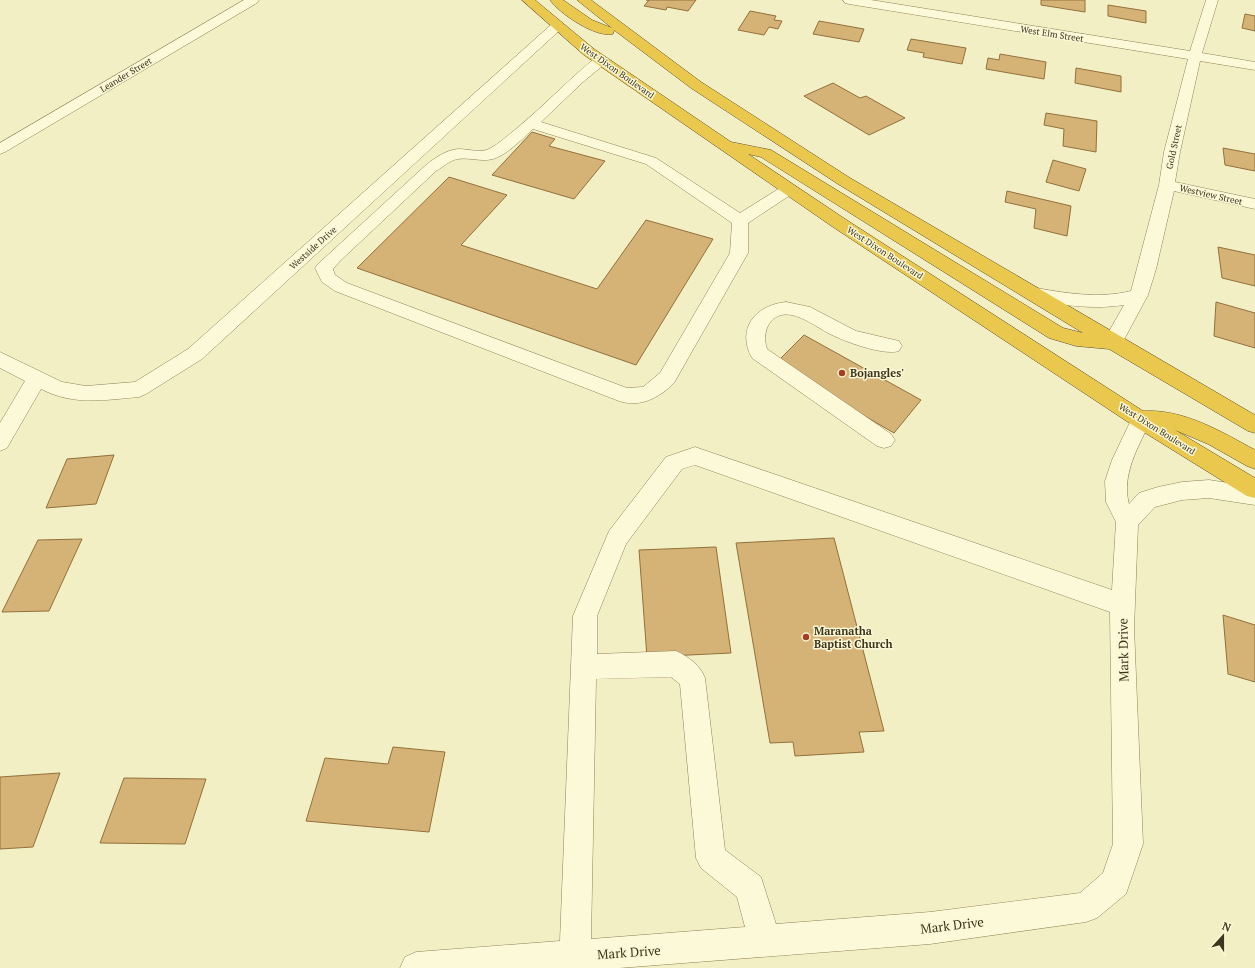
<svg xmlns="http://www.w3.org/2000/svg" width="1255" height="968" font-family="'PT Serif',serif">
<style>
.building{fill:#d5b276;stroke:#92713b}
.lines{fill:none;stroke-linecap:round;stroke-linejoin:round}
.minor-casing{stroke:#908258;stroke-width:1}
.highway-casing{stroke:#5d4e2c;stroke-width:1}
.minor{fill:#fcf9d9;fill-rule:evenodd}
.highway{fill:#eac84d;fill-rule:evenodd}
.poi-dot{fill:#a63d21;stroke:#f9f7d5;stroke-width:1.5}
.labels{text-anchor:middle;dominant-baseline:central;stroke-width:3;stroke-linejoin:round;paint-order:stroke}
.far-street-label{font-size:9px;fill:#3e351d;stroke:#f9f7d5}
.poi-label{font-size:11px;font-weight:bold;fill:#3e351d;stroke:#f9f7d5;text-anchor:start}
.near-street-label{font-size:13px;fill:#3e351d;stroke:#f9f7d5}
</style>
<rect width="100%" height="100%" fill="#f3efc4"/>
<g class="building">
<polygon points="646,0 696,0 688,11 667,7 666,10 644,6 649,0"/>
<polygon points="1041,0 1085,0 1085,12 1041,5"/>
<polygon points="1108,5 1146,11 1146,23 1108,16"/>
<polygon points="750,11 776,16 774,20 782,21 778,29 769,27 764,35 738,30"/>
<polygon points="1245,14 1255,16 1255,31 1242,28"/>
<polygon points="819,21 864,29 859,42 813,34"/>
<polygon points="911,39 966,48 962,64 923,57 924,53 907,50"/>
<polygon points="1000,54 1046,62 1044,79 986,69 988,58 999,60"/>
<polygon points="1076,68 1121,76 1121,92 1075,83"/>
<polygon points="833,83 860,98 866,96 905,118 869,135 804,96"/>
<polygon points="1046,113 1097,121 1096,152 1063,146 1064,129 1044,125"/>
<polygon points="532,132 555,139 549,146 605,161 574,199 492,175"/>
<polygon points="1223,148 1255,154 1255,171 1225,165"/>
<polygon points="1053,160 1086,169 1079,191 1046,182"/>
<polygon points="449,177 507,195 461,245 597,289 646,220 713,239 636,365 357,268"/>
<polygon points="1007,191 1071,206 1067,236 1034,228 1036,209 1005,202"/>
<polygon points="1218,247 1255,255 1255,286 1222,278"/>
<polygon points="1216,302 1255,313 1255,348 1214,336"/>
<polygon points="804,335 921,400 894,433 775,364"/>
<polygon points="114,455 96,504 46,508 67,459"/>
<polygon points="834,538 884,731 859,732 864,752 795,756 793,742 770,743 736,543"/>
<polygon points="82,539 49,611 2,612 38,540"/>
<polygon points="716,547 731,653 647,657 639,550"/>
<polygon points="1223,615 1255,625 1255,682 1228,674"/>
<polygon points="393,747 445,752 429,832 306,821 325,758 388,764"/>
<polygon points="60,773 33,847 0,849 0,777"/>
<polygon points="124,778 206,779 185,844 100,843"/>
</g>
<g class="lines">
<g class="minor-casing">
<g id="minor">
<polygon points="244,0 259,0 257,3 5,152 0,154 0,143"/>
<path d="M843 0H871L1190 51 1206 0H1218L1202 53 1255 62V70L1200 61 1180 152 1175 182 1255 199V209L1174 191 1156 269 1148 295 1120 347 1113 349 1106 347 1103 342 1124 305C1092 310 1062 305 1031 299L1025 297 1022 293 1025 289 1031 287C1064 293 1098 299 1131 291L1159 185 1164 152 1188 59 849 4 845 3Z"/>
<path d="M557 22 561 23 563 26 561 29 202 359 146 394 139 397C104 400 74 406 41 389L7 448 0 451V423L25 381 0 368V352L62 382 86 386 135 382 188 349 553 23Z"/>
<path d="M601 56 606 57 608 60 606 63 583 82 541 122 656 158 740 213 783 186 789 184 795 186 797 189 795 192 748 223V253L674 383C659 398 640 408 619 401L335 291 322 282 315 268 318 264 426 165C435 158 446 150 458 149 467 149 481 153 489 149 499 144 507 136 516 129 544 106 568 80 596 57ZM533 129 646 164 732 223 730 253 660 373 643 387 627 388 347 283 335 275 333 269 340 261 436 171C443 167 450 160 458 159 470 157 484 163 496 158 510 152 522 139 533 129Z"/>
<path d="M786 302 810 307 856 331 899 341 902 346 899 351C883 356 843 341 828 333 817 327 805 318 792 315 771 311 761 330 767 349L891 434 895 440 891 446 884 448 877 446 752 358C736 329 755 305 786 302Z"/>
<path d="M1141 412 1148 414 1151 420C1139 446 1121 474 1129 504L1139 493 1158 487 1182 482 1209 480 1255 487V505L1209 498 1182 500 1155 507 1138 525 1134 628 1143 844 1126 894 1097 918 1086 922 930 944 619 968H400L405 957 416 952 560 941 573 616 609 531 666 457 695 447 1112 590 1116 522 1106 502 1105 481 1112 460 1131 420 1134 414ZM695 465 1110 612 1113 844 1103 873 1080 893 930 912 776 924 761 877 725 850 705 678C700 665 689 657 676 651L597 654V616L626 544 682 469ZM671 677 680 684 696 858 701 868 737 897 745 927 591 939 596 679Z"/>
</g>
</g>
<g class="highway-casing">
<path id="highway" d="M522 0H535L594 49 731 142 771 150 1063 328 1083 333 838 184 691 88 614 30 613 34C596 38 560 14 550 0H563L592 20 612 28 577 0H591L701 82 850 178 1255 415V433L1248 431 1109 349 1076 346 1049 338 761 157 748 154 845 219 1143 411C1184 409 1220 431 1255 450V469L1247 466 1208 444 1175 430 1255 478V498L1247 496 1134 426 833 227 584 55Z"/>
</g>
<use href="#minor" class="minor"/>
<use href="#highway" class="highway"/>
</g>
<g class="poi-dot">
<circle cx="842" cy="373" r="4"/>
<circle cx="806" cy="637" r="4"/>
</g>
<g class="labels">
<g class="far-street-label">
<text transform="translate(1052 34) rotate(9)">West Elm Street</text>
<text transform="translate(617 71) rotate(35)">West Dixon Boulevard</text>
<text transform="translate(126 75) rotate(-31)">Leander Street</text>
<text transform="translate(1174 147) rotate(-78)">Gold Street</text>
<text transform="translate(1211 195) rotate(13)">Westview Street</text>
<text transform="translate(313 248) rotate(-42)">Westside Drive</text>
<text transform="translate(885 253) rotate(33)">West Dixon Boulevard</text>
<text transform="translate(1157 429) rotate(32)">West Dixon Boulevard</text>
</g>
<g class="poi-label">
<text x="850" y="373">Bojangles'</text>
<text x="814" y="631">Maranatha<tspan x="814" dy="13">Baptist Church</tspan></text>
</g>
<g class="near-street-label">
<text transform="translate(1123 650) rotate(-91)">Mark Drive</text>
<text transform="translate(952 925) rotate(-7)">Mark Drive</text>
<text transform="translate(629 952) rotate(-4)">Mark Drive</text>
</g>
</g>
<g transform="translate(1223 936) rotate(21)" stroke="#f9f7d5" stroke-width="3" paint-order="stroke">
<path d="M0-3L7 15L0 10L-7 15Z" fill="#3e351d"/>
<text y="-6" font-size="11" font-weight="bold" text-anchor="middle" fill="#3e351d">N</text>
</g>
</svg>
